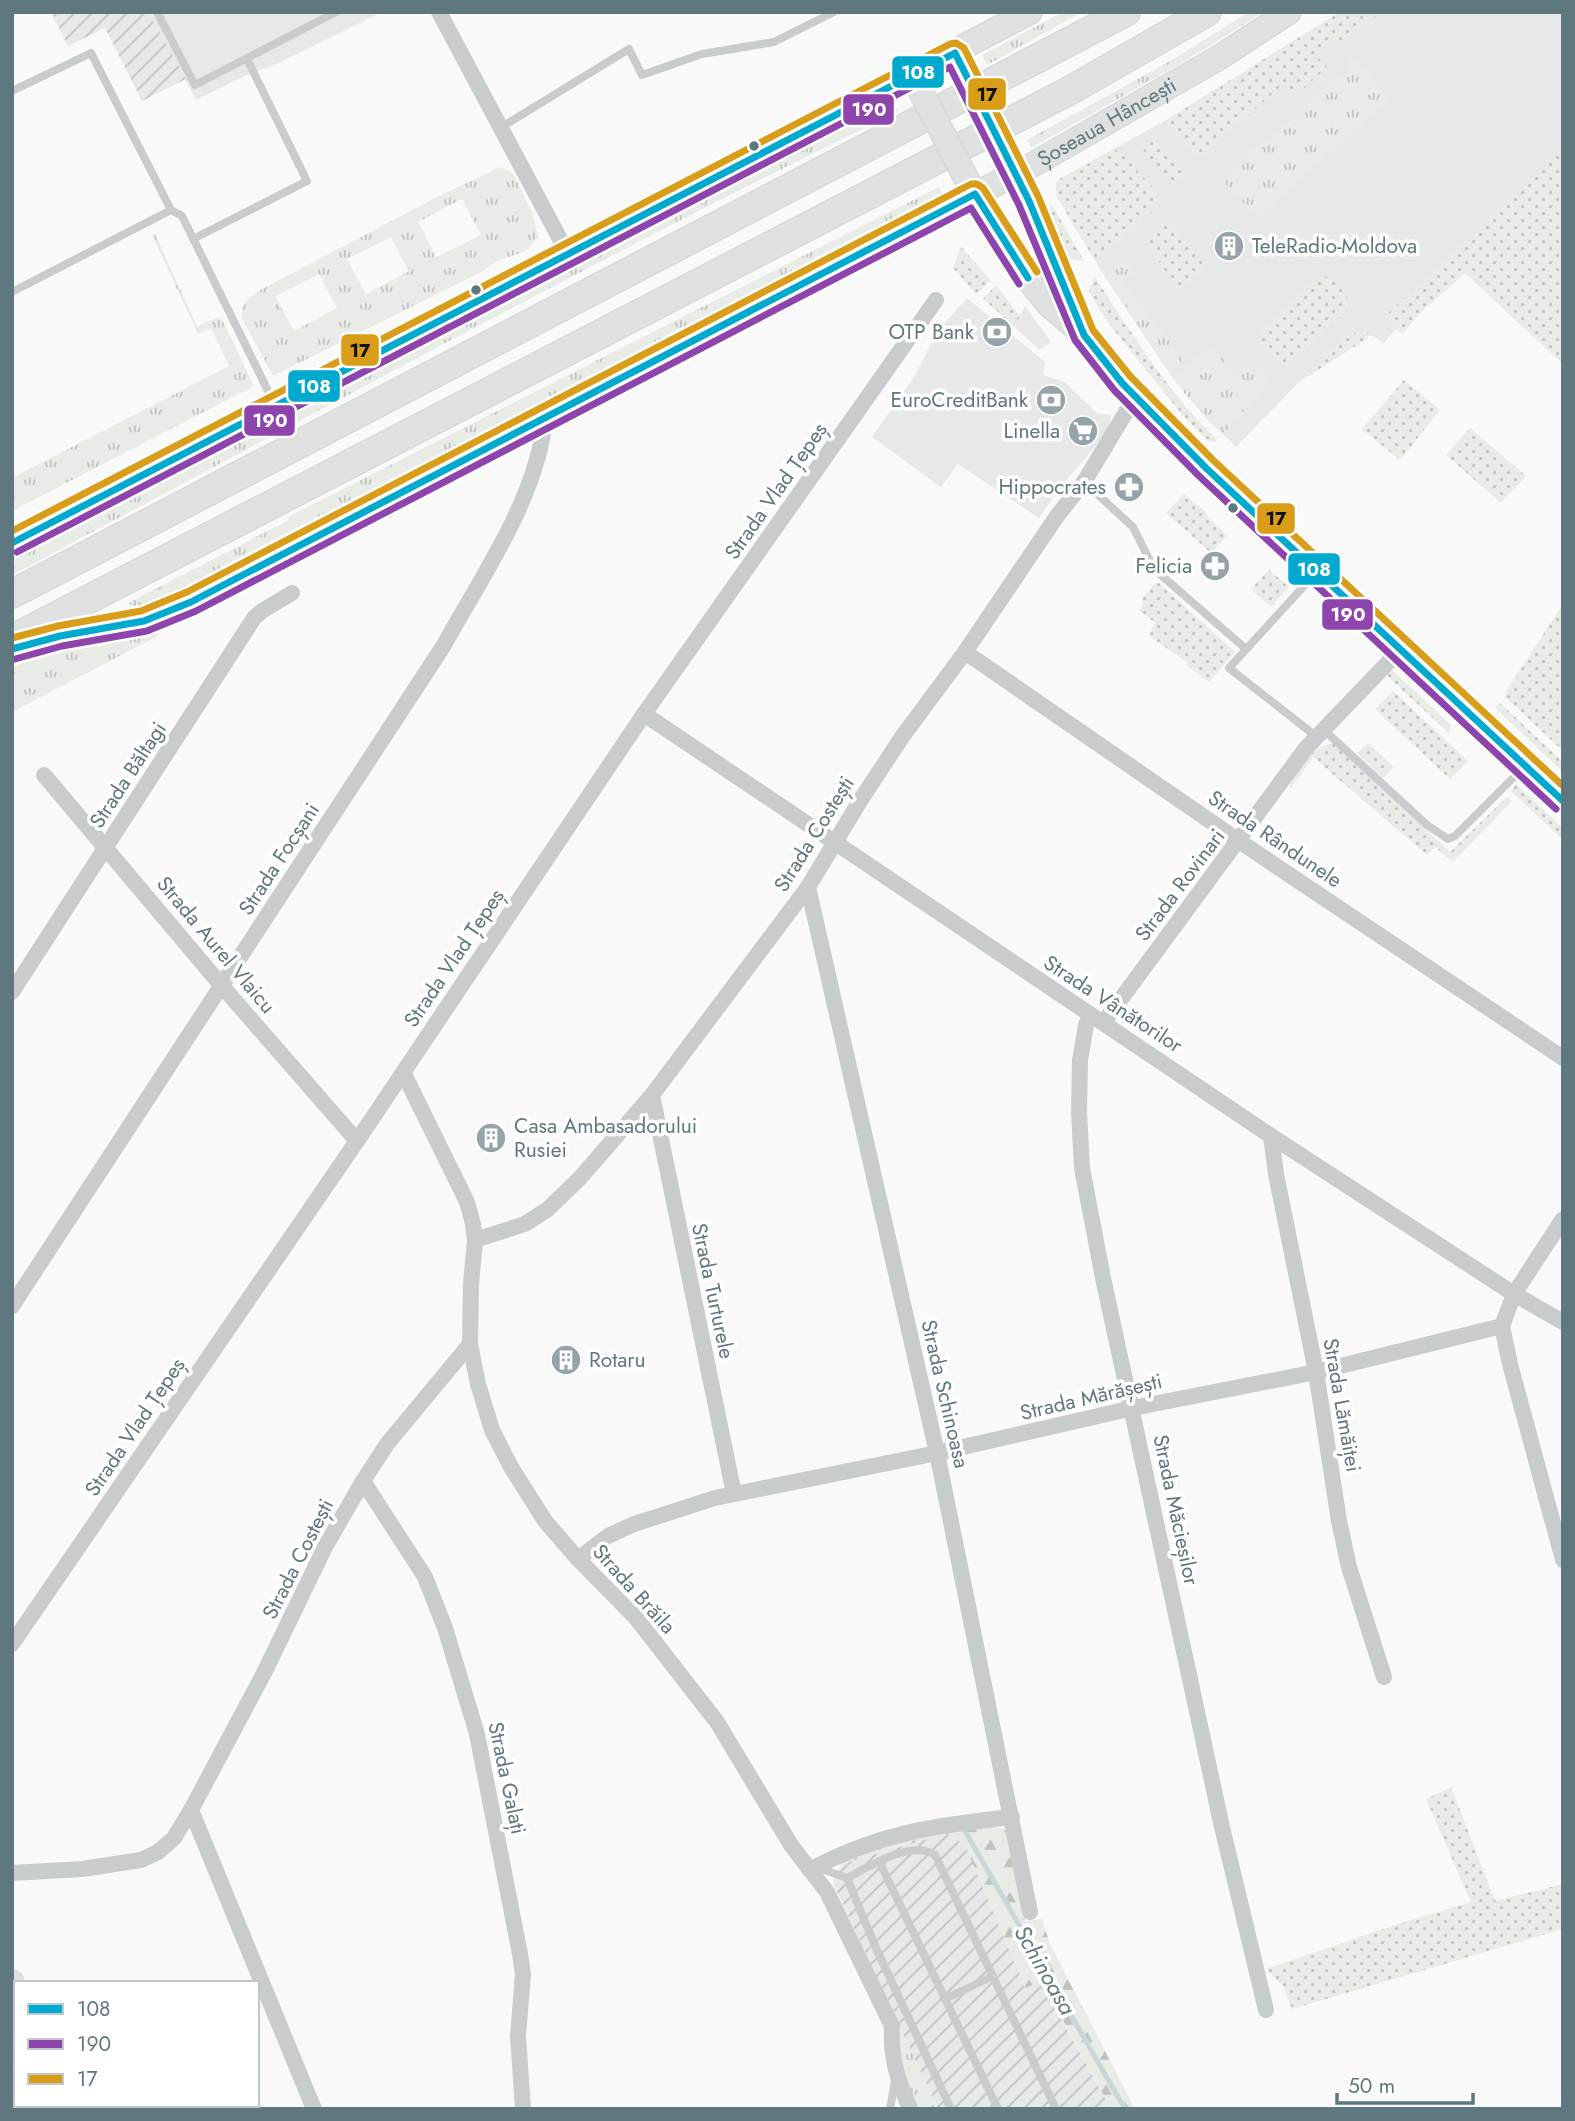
<svg xmlns="http://www.w3.org/2000/svg" width="1575" height="2121" font-family="Jost,sans-serif">
<style>
.built{fill:#e7e9e9}
.industrial{fill:url(#industrial-furrows)}
.grass{fill:url(#grass-tufts);fill-rule:evenodd}
.forest{fill:url(#forest-firs)}
.garden{fill:url(#garden-dots)}
.lines{fill:none;stroke-linecap:round;stroke-linejoin:round}
.stream{stroke:#cad7d7;stroke-width:5}
.secondary-casing{stroke:#d5d6d7;stroke-width:24}
.primary-casing{stroke:#d4d5d6;stroke-width:26}
.highway-casing{stroke:#d4d5d6;stroke-width:30}
.lane{stroke:#c9cccd;stroke-width:8}
.street{stroke:#c9cccd;stroke-width:16}
.secondary{stroke:#dfe0e0;stroke-width:23}
.primary{stroke:#dfe0e0;stroke-width:24}
.highway{stroke:#dfe0e0;stroke-width:28}
.primary-bridge-casing{stroke:#d4d5d6;stroke-width:26;stroke-linecap:butt}
.primary-bridge{stroke:#dfe0e0;stroke-width:24}
.bus-1-casing{stroke:#fff;stroke-width:12}
.bus-2-casing{stroke:#fff;stroke-width:12}
.bus-3-casing{stroke:#fff;stroke-width:12}
.bus-1{stroke:#00a9ce;stroke-width:7}
.bus-2{stroke:#8e44ad;stroke-width:7}
.bus-3{stroke:#d99d19;stroke-width:7}
.bus-dot{fill:#5f777e;stroke:#fff;stroke-width:2.5}
.labels{text-anchor:middle;dominant-baseline:central;stroke-width:7;stroke-linejoin:round;paint-order:stroke}
.street-label{font-size:21px;fill:#5f777e;stroke:#fff}
.poi-label{font-size:21px;fill:#5f777e;stroke:#fff;text-anchor:end}
.water-label{font-size:23px;font-style:italic;fill:#5f7b7d;stroke:#fff}
.line-badge{stroke:#fff;stroke-width:2.5}
.badge-label{font-size:19px;text-anchor:middle;font-weight:bold;fill:#fff}
.pale-badge-label{font-size:19px;text-anchor:middle;font-weight:bold;fill:#111}
</style>
<defs>
<pattern id="industrial-furrows" width="10" height="10" patternUnits="userSpaceOnUse" patternTransform="scale(1.75)"><rect width="10" height="10" fill="#e7e9e9"/><path d="M-1 1l2-2M0 10L10 0M9 11l2-2" fill="none" stroke="#bec2c2"/></pattern>
<pattern id="grass-tufts" width="24" height="20" patternUnits="userSpaceOnUse" patternTransform="scale(1.75)"><rect width="24" height="20" fill="#e8ebe6"/><path d="M3 7l-1-3M5 7V3M7 7l1-3M15 17l-1-3M17 17v-4M19 17l1-3" fill="none" stroke="#bfc3c0"/></pattern>
<pattern id="forest-firs" width="22" height="20" patternUnits="userSpaceOnUse" patternTransform="scale(1.75)"><rect width="22" height="20" fill="#e8ebe6"/><path d="M5 1l3.5 6h-7zM16 11l3.5 6h-7z" fill="#bfc3c0"/></pattern>
<pattern id="garden-dots" width="8" height="8" patternUnits="userSpaceOnUse" patternTransform="scale(1.75)"><rect width="8" height="8" fill="#e8ebe6"/><path d="M2 2h.1M6 6h.1" fill="none" stroke="#bfc3c0" stroke-width="1.8" stroke-linecap="round"/></pattern>
</defs>
<rect width="100%" height="100%" fill="#f9f9f9"/>
<g class="built">
<polygon points="148,12 382,12 275,65 249,74 196,100"/>
<polygon points="1340,12 1563,12 1563,364 1465,273 1421,312 1402,334 1396,329 1384,343 1370,335 1299,382 1236,447 1205,417 1172,377 1102,272 1057,197 1056,184 1061,178 1168,119"/>
<polygon points="967,298 1045,362 1043,375 1065,382 1097,413 1111,415 1109,430 1062,485 1039,518 958,464 941,487 872,437 914,377 937,332"/>
<polygon points="1025,306 1051,342 1039,350 1014,326"/>
</g>
<g class="industrial">
<polygon points="51,12 148,12 186,79 142,101 105,28 68,46"/>
<polygon points="947,1833 966,1845 1025,1988 1041,1982 1111,2109 938,2109 833,1883 841,1864"/>
</g>
<g class="grass">
<polygon points="1063,12 1082,12 987,65 982,55"/>
<polygon points="1249,12 1264,12 1175,67 1031,148 1027,140 1172,60"/>
<polygon points="1349,53 1390,98 1258,218 1223,181 1252,154 1250,151 1262,141 1265,143 1293,118 1301,117 1308,110 1308,103 1347,68"/>
<path d="M893 102 899 111C599 257 306 418 12 575V557Z"/>
<path d="M501 167 513 173 532 213 538 237 526 251 497 261 483 271 273 376 242 318C240 300 254 294 268 286L437 197ZM462 199 481 235 436 257 418 222ZM391 237 409 271 366 294 347 259ZM319 274 337 308 294 331 275 296Z"/>
<polygon points="939,187 943,195 172,595 137,608 129,604 130,602 289,520 288,517"/>
<polygon points="155,234 197,326 217,318 222,319 254,386 12,511 12,478 229,366 211,328 198,334 152,235"/>
<path d="M1119 263C1127 263 1131 267 1135 274L1124 283 1183 359 1170 373 1102 272Z"/>
<polygon points="1210,346 1238,374 1248,365 1253,364 1269,377 1270,382 1223,434 1186,395 1172,377"/>
<polygon points="155,630 158,636 12,712 12,663 43,654"/>
<polygon points="898,2023 938,2109 918,2109 903,2075"/>
</g>
<path class="forest" d="M984 1825 1005 1829 1025 1921 1042 1919 1050 1944 1135 2109H1111L1042 1982 1025 1988 965 1845 947 1833 841 1864C890 1837 929 1831 984 1825Z"/>
<g class="garden">
<polygon points="1340,12 1382,12 1341,43 1335,38 1198,160 1167,129 1168,119"/>
<polygon points="1318,58 1327,67 1299,93 1292,94 1288,90 1290,85"/>
<polygon points="1154,140 1185,174 1173,184 1143,150"/>
<polygon points="1115,150 1121,153 1161,197 1148,207 1152,212 1113,248 1094,259 1057,197 1056,184 1061,178"/>
<polygon points="1563,150 1563,364 1465,273 1421,312 1402,334 1384,317"/>
<polygon points="1051,203 1084,261 1074,260 1069,257 1049,220"/>
<polygon points="1169,221 1207,267 1180,291 1148,247 1149,238"/>
<polygon points="961,247 991,280 976,294 953,268"/>
<path d="M1094 276C1134 336 1166 390 1217 440L1216 442 1208 441 1185 418 1106 320 1089 292Z"/>
<path d="M1325 276C1338 282 1353 297 1346 312L1296 361 1284 367 1262 344 1260 332 1315 279Z"/>
<polygon points="996,285 1020,316 1014,326 983,299"/>
<polygon points="1365,330 1370,335 1365,340 1299,382 1346,336"/>
<polygon points="1404,380 1440,410 1400,460 1362,429"/>
<polygon points="1470,428 1526,476 1501,503 1446,455"/>
<polygon points="1184,494 1206,512 1205,514 1227,536 1211,553 1166,513"/>
<polygon points="1269,570 1289,587 1271,607 1251,589"/>
<polygon points="1155,583 1159,583 1235,652 1209,682 1186,665 1188,663 1149,636 1155,623 1139,610 1143,605 1142,599"/>
<polygon points="1563,604 1563,751 1505,697 1507,690"/>
<polygon points="1392,670 1451,725 1449,733 1387,676"/>
<polygon points="1393,691 1468,761 1450,779 1375,709"/>
<polygon points="1500,703 1563,762 1563,772 1495,708"/>
<path d="M1333 743 1450 852 1507 797 1512 801 1453 862 1435 847 1427 855 1313 757 1291 788 1289 782C1302 765 1310 748 1333 743Z"/>
<polygon points="1368,743 1394,767 1383,778 1357,753"/>
<polygon points="1516,784 1563,828 1563,840 1511,791"/>
<polygon points="1451,1787 1495,1901 1563,1884 1563,1929 1292,2009 1283,1986 1266,1969 1398,1924 1471,1902 1426,1799"/>
</g>
<g class="lines">
<polyline class="stream" points="965,1831 1125,2109"/>
<g class="secondary-casing">
<g id="secondary">
<polyline points="12,1981 16,1991"/>
<polyline points="56,2105 57,2109"/>
</g>
</g>
<g class="primary-casing">
<g id="primary">
<polyline points="1008,160 1029,201 1083,331"/>
<polyline points="968,182 1024,274 1049,305 1084,335 1122,383 1150,413 1563,801"/>
<polyline points="12,543 1030,12"/>
<path id="s1" d="M191 602 1034 164 1220 57 1289 12"/>
</g>
</g>
<g class="highway-casing">
<g id="highway">
<polyline points="12,594 1126,12"/>
<polyline points="12,639 1069,91 1207,12"/>
<polyline points="25,645 60,636 144,621 191,602"/>
</g>
</g>
<g class="lane">
<polyline points="157,12 195,85 336,12"/>
<polyline points="12,91 91,53 171,210 12,292"/>
<polyline points="500,128 629,49 642,75 702,54 774,42 834,12"/>
<polyline points="171,210 182,216 274,403"/>
<polyline points="193,239 307,181 247,59"/>
<polyline points="1084,482 1133,527 1154,569 1246,649"/>
<polyline points="1315,574 1229,668 1317,737"/>
<polyline points="1324,730 1427,825 1448,839 1455,836 1523,768"/>
<polyline points="879,1861 998,2109"/>
<polyline points="819,1868 847,1878 876,1948 951,2109"/>
<path d="M847 1878C868 1867 912 1839 935 1855L1056 2109"/>
<polyline points="945,1999 993,1976"/>
<polyline points="890,2109 895,2081"/>
</g>
<g class="street">
<polyline points="439,12 568,254"/>
<polyline points="965,652 1239,841 1563,1058"/>
<polyline points="644,714 1271,1136 1514,1294 1563,1322"/>
<polyline points="44,775 221,985 357,1141"/>
<polyline points="808,887 937,1453 1030,1912"/>
<polyline points="12,992 254,618 262,611 292,593"/>
<polyline points="1090,1016 1086,1025 1080,1060 1079,1112 1082,1168 1103,1278 1222,1827 1266,2010"/>
<polyline points="1104,1022 1306,748 1401,649"/>
<path d="M403 1072 467 1202 473 1224 475 1240 471 1284 470 1344 478 1384 492 1430 511 1467 545 1521 578 1559 636 1618 717 1722 791 1845 827 1892 892 2026C890 2057 898 2081 910 2109"/>
<polyline points="652,1095 734,1494"/>
<polyline points="1271,1136 1276,1174 1316,1372 1339,1521 1349,1567 1384,1677"/>
<polyline points="475,1240 525,1224 548,1209 580,1178 652,1095 808,887 860,801 902,737 965,652 1057,516 1084,482 1135,397"/>
<path d="M12 1306 444 645C482 576 537 498 545 419"/>
<polyline points="1502,1326 1510,1364 1563,1560"/>
<polyline points="1502,1326 1514,1294 1563,1219"/>
<polyline points="363,1481 425,1577 445,1628 477,1734 520,1954 523,1974 518,2036 523,2109"/>
<polyline points="578,1559 608,1536 634,1524 715,1498 937,1453 1133,1408 1316,1372 1502,1326"/>
<polyline points="12,1644 357,1141 644,714 936,300"/>
<polyline points="191,1810 314,2109"/>
<path d="M810 1870C878 1833 937 1825 1012 1817"/>
<polyline points="12,1873 82,1869 141,1860 158,1852 174,1838 191,1810 265,1671 325,1547 363,1481 387,1444 470,1344"/>
</g>
<use href="#secondary" class="secondary"/>
<use href="#primary" class="primary"/>
<use href="#highway" class="highway"/>
<g class="primary-bridge-casing">
<g id="primary-bridge">
<polyline points="961,66 1008,160"/>
<polyline points="919,88 968,182"/>
</g>
</g>
<use href="#primary-bridge" class="primary-bridge"/>
<g class="bus-1-casing">
<g id="bus-1">
<polyline points="12,543 955,53 1029,201 1084,335 1122,383 1206,468 1563,801"/>
<polyline points="12,649 60,636 144,621 191,602 975,194 1028,278"/>
</g>
</g>
<g class="bus-2-casing">
<g id="bus-2">
<polyline points="17,552 950,67 1019,205 1075,340 1114,390 1199,476 1556,809"/>
<polyline points="15,659 62,646 147,631 196,611 971,208 1019,284"/>
</g>
</g>
<g class="bus-3-casing">
<g id="bus-3">
<polyline points="12,531 950,44 956,43 964,48 1038,196 1093,330 1130,376 1213,460 1563,786"/>
<polyline points="12,638 58,626 141,611 187,592 971,184 977,184 983,188 1037,272"/>
</g>
</g>
<use href="#bus-1" class="bus-1"/>
<use href="#bus-2" class="bus-2"/>
<use href="#bus-3" class="bus-3"/>
</g>
<defs>
<g id="building-disc" transform="scale(1.575)"><circle r="9.5" fill="#95a4a9" stroke="#fff"/><path d="M-4-6H4V6H1V3H-1V6H-4ZM-2.5-4.3h1.7v1.8h-1.7ZM.8-4.3h1.7v1.8H.8ZM-2.5-1h1.7V.8h-1.7ZM.8-1h1.7V.8H.8Z" fill="#fff"/></g>
<g id="bank-disc" transform="scale(1.575)"><circle r="9.5" fill="#95a4a9" stroke="#fff"/><path d="M-6-4H6V4H-6ZM0-2.3a2.3 2.3 0 1 0 0 4.6a2.3 2.3 0 1 0 0-4.6Z" fill="#fff"/></g>
<g id="supermarket-disc" transform="scale(1.575)"><circle r="9.5" fill="#95a4a9" stroke="#fff"/><path d="M-6-5.5h2.5l.6 2H6L4.5 2H-2.5L-4.4-4H-6ZM-1.5 3.2a1.3 1.3 0 1 0 .1 0ZM3 3.2a1.3 1.3 0 1 0 .1 0Z" fill="#fff"/></g>
<g id="pharmacy-disc" transform="scale(1.575)"><circle r="9.5" fill="#95a4a9" stroke="#fff"/><path d="M-2-6h4v4h4v4h-4v4h-4v-4h-4v-4h4Z" fill="#fff"/></g>
</defs>
<g fill-rule="evenodd">
<use href="#building-disc" x="1229" y="246"/>
<use href="#bank-disc" x="997" y="332"/>
<use href="#bank-disc" x="1051" y="400"/>
<use href="#supermarket-disc" x="1083" y="431"/>
<use href="#pharmacy-disc" x="1129" y="487"/>
<use href="#pharmacy-disc" x="1215" y="566"/>
<use href="#building-disc" x="491" y="1138"/>
<use href="#building-disc" x="566" y="1360"/>
</g>
<g class="bus-dot">
<circle cx="754" cy="146" r="6"/>
<circle cx="476" cy="290" r="6"/>
<circle cx="1233" cy="508" r="6"/>
</g>
<g class="labels">
<g class="street-label">
<text stroke="none"><textPath href="#s1" startOffset="1034">Șoseaua Hâncești</textPath></text>
<text transform="translate(776 491) rotate(-55)">Strada Vlad Țepeș</text>
<text transform="translate(128 775) rotate(-57)">Strada Băltagi</text>
<text transform="translate(814 834) rotate(-58)">Strada Costești</text>
<text transform="translate(1275 839) rotate(34)">Strada Rândunele</text>
<text transform="translate(279 859) rotate(-57)">Strada Focșani</text>
<text transform="translate(1180 885) rotate(-53)">Strada Rovinari</text>
<text transform="translate(216 945) rotate(50)">Strada Aurel Vlaicu</text>
<text transform="translate(454 958) rotate(-56)">Strada Vlad Țepeș</text>
<text transform="translate(1113 1004) rotate(33)">Strada Vânătorilor</text>
<text transform="translate(713 1291) rotate(78)">Strada Turturele</text>
<text transform="translate(945 1394) rotate(77)">Strada Schinoasa</text>
<text transform="translate(1091 1397) rotate(-13)">Strada Mărășești</text>
<text transform="translate(1342 1405) rotate(80)">Strada Lămăiței</text>
<text transform="translate(135 1427) rotate(-56)">Strada Vlad Țepeș</text>
<text transform="translate(1176 1510) rotate(78)">Strada Măcieșilor</text>
<text transform="translate(298 1559) rotate(-63)">Strada Costești</text>
<text transform="translate(634 1589) rotate(48)">Strada Brăila</text>
<text transform="translate(507 1778) rotate(78)">Strada Galați</text>
</g>
<g class="poi-label">
<text x="1252" y="246" text-anchor="start">TeleRadio-Moldova</text>
<text x="974" y="332">OTP Bank</text>
<text x="1028" y="400">EuroCreditBank</text>
<text x="1060" y="431">Linella</text>
<text x="1106" y="487">Hippocrates</text>
<text x="1192" y="566">Felicia</text>
<text x="514" y="1126" text-anchor="start">Casa Ambasadorului<tspan x="514" dy="24">Rusiei</tspan></text>
<text x="589" y="1360" text-anchor="start">Rotaru</text>
</g>
<g class="water-label">
<text transform="translate(1045 1970) rotate(60)">Schinoasa</text>
</g>
</g>
<g class="line-badge">
<rect x="891" y="55" width="54" height="34" rx="7" fill="#00a9ce"/>
<rect x="967" y="77" width="40" height="34" rx="7" fill="#d99d19"/>
<rect x="842" y="93" width="53" height="33" rx="7" fill="#8e44ad"/>
<rect x="340" y="333" width="40" height="34" rx="7" fill="#d99d19"/>
<rect x="287" y="369" width="54" height="34" rx="7" fill="#00a9ce"/>
<rect x="243" y="404" width="53" height="33" rx="7" fill="#8e44ad"/>
<rect x="1256" y="502" width="40" height="33" rx="7" fill="#d99d19"/>
<rect x="1287" y="552" width="54" height="34" rx="7" fill="#00a9ce"/>
<rect x="1321" y="598" width="53" height="33" rx="7" fill="#8e44ad"/>
</g>
<g class="badge-label">
<text x="918" y="79">108</text>
<text x="869" y="116">190</text>
<text x="314" y="393">108</text>
<text x="270" y="427">190</text>
<text x="1314" y="576">108</text>
<text x="1348" y="621">190</text>
</g>
<g class="pale-badge-label">
<text x="987" y="101">17</text>
<text x="360" y="357">17</text>
<text x="1276" y="525">17</text>
</g>
<rect width="1575" height="2121" fill="none" stroke="#5f777e" stroke-width="28"/>
<rect x="14" y="1981" width="245" height="126" fill="#ffffff" stroke="#bfc9cb" stroke-width="2"/>
<rect x="28" y="2004" width="35" height="10" fill="#00a9ce" stroke="#bfc9cb" stroke-width="2"/>
<text x="77" y="2016" font-size="21" fill="#5f777e">108</text>
<rect x="28" y="2039" width="35" height="10" fill="#8e44ad" stroke="#bfc9cb" stroke-width="2"/>
<text x="77" y="2051" font-size="21" fill="#5f777e">190</text>
<rect x="28" y="2074" width="35" height="10" fill="#d99d19" stroke="#bfc9cb" stroke-width="2"/>
<text x="77" y="2086" font-size="21" fill="#5f777e">17</text>
<path d="M1337 2093v10h136v-10" fill="none" stroke="#5f777e" stroke-width="3.5"/>
<text x="1348" y="2093" font-size="21" fill="#5f777e" stroke="#ffffff" stroke-width="5" paint-order="stroke">50 m</text>
</svg>
